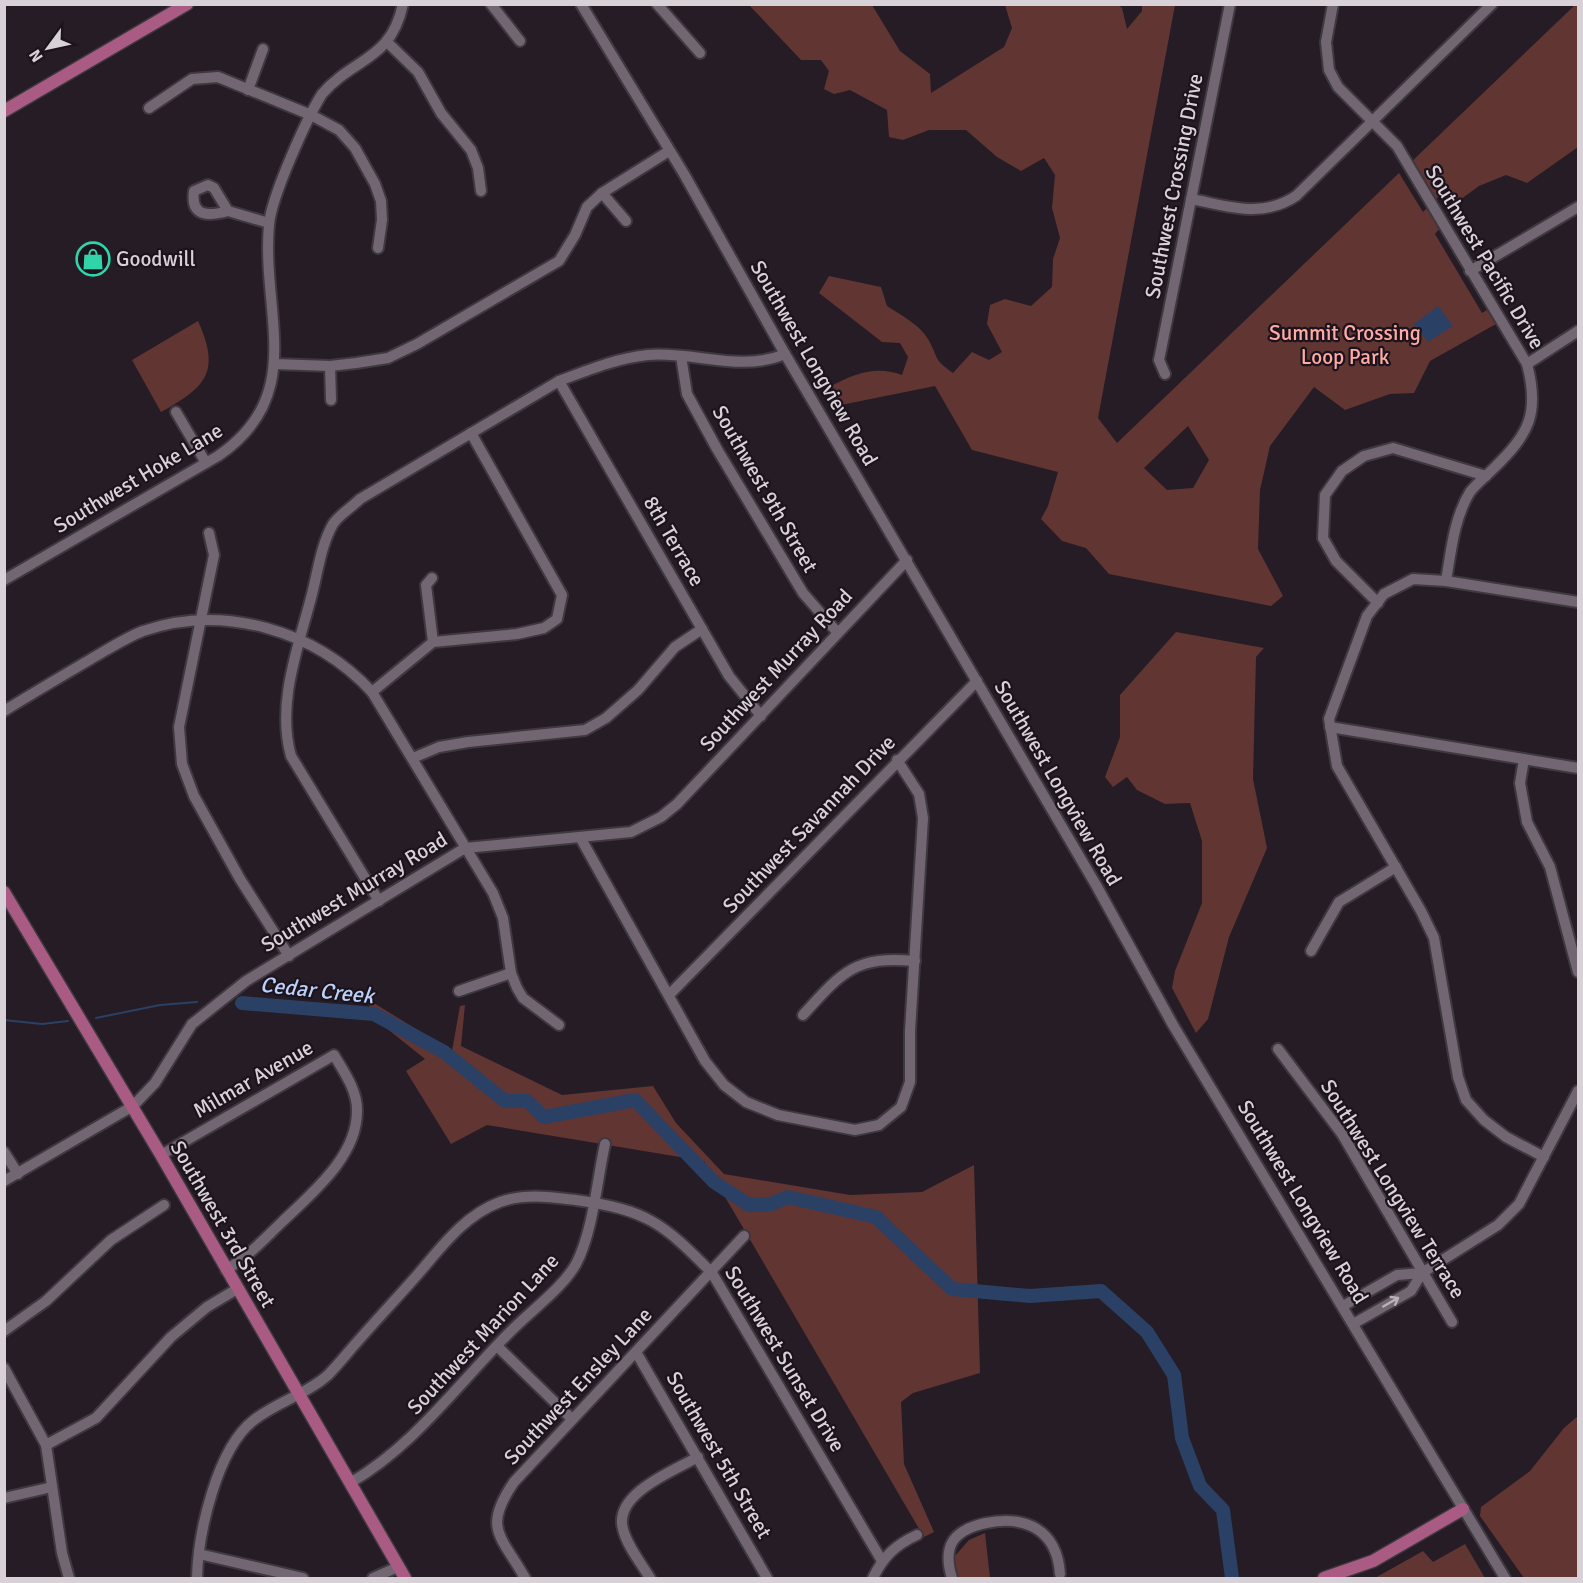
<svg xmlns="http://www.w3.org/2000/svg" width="1583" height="1583" font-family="Signika,sans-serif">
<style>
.green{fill:#613532;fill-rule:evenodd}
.water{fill:#2b4065}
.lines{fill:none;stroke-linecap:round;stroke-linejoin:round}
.stream{stroke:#2b4065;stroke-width:2}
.river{stroke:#2b4065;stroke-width:14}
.minor-casing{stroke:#3e383f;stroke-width:14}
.major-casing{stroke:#3e383f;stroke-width:15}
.minor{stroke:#716672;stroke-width:10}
.major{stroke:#a95b83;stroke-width:12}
.oneway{stroke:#b9b2b9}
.labels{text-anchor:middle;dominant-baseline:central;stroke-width:4.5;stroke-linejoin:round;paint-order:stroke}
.street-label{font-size:21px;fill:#d8d2d8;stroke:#1c131d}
.poi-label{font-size:21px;fill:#d8d2d8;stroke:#1c131d;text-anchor:start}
.park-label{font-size:21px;fill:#ffaba4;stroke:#1c131d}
.water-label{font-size:22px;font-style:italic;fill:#bbd1f9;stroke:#1c131d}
</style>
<rect width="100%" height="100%" fill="#251c26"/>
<g class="green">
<path d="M749 5H872L900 51 930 74 931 93 1004 47 1012 28 1005 5H1118L1122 8 1127 29 1142 11V5H1175L1098 418 1117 443 1399 173 1423 212 1427 208 1439 229 1435 234 1482 313 1487 310 1496 324 1430 361 1414 393 1390 394 1345 410 1314 387 1270 446 1260 490 1258 549 1283 596 1271 606 1109 574 1086 548 1062 541 1041 519 1048 506 1058 472 972 450 935 386 831 407 829 387C854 374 875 365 902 375L908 357 900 343 882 342 819 293 829 276 881 287 887 306C901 315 920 325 928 339 940 360 932 358 953 373L972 352 989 360 1002 352 987 324 990 305 1005 299 1031 306 1052 287 1053 259 1060 238 1052 208 1055 175 1044 158 1021 171 997 157 966 130H929L903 140 889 137 887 110 850 90 834 94 824 89 829 71 821 60H801ZM1188 426 1209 460 1193 488 1167 490 1144 468Z"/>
<polygon points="1575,5 1578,5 1578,147 1527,183 1506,175 1479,186 1457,202 1440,195 1431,204 1408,165"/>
<path d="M198 321C221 372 206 387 161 412L132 360Z"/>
<polygon points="1176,632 1264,648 1256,657 1253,779 1267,848 1229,937 1208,1019 1196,1033 1172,988 1175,971 1202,903 1202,841 1190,803 1165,804 1137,790 1127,777 1113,787 1105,777 1120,737 1120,695"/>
<polygon points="364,997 452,1051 460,1006 465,1005 461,1046 562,1095 653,1086 676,1123 724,1174 850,1195 922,1192 974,1165 980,1373 913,1393 901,1402 904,1464 934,1532 924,1537 918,1527 704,1161 487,1125 451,1144 406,1071 425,1059 380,1023"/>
<polygon points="1578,1416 1578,1578 1524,1578 1480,1516 1481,1507 1530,1471 1564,1428"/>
<polygon points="985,1533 990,1578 958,1578 954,1557 969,1540"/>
<polygon points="1465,1544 1485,1578 1375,1578 1423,1551 1433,1562"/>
</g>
<polygon class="water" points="1438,306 1453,326 1428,342 1414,324"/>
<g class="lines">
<g class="stream">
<polyline points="96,1018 160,1005 197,1002"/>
<polyline points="4,1020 42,1024 68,1021"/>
</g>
<polyline class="river" points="242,1003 374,1014 444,1052 505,1101 527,1101 544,1117 635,1100 714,1182 749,1205 771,1204 788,1197 876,1217 952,1289 1030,1296 1101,1291 1147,1332 1174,1375 1182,1438 1200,1486 1223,1510 1232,1578"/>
<g class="minor-casing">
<g id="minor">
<polyline points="491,4 520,41"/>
<polyline points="581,4 684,174 785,354 1096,885 1173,1025 1505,1578"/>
<polyline points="657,4 700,53"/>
<path d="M1333 4 1326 42 1329 70 1338 87 1397 146 1527 364C1540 414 1529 434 1493 469 1486 476 1476 484 1470 492 1454 518 1451 551 1446 581"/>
<polyline points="388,43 418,72 441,113 471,150 478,168 481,191"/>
<polyline points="248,90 263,49"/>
<polyline points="149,108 192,79 218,77 311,115 339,130 355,148 375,184 381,201 382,220 378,248"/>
<polyline points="602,193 626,221"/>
<path d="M1191 199C1229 206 1261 219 1296 196L1492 4"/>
<path d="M228 211C210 216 190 218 194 191L208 185 214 188 228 211 269 223"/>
<polyline points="1470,271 1578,207"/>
<polyline points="681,356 687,394 717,449 803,593 837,632"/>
<polyline points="275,364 330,366 356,363 388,358 417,344 559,261 575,235 587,207 602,193 669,151"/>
<polyline points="1527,364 1578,331"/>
<polyline points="330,366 331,400"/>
<polyline points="1165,374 1159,360 1230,4"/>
<polyline points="559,381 729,676 761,716"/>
<polyline points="176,412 206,463"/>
<polyline points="209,533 214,555 179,727 182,764 194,796 240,879 289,956"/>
<polyline points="432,578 426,585 433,642"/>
<path d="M4 580 218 456C308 395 261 313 269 225 271 197 307 118 322 94 354 57 391 61 403 4"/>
<polyline points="1378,603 1336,561 1323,538 1325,495 1342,471 1364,456 1393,448 1486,476"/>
<polyline points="372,692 433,642 517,634 544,628 557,619 562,595 471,433"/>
<path d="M4 711C33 693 62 676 91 659 107 650 125 638 143 631 224 603 316 631 372 692L493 893 503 918 511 973 517 988 523 998 559 1025"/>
<polyline points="1330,727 1578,768"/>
<polyline points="413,758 439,747 468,742 585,730 606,718 638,690 675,647 702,629"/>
<polyline points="1524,759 1520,783 1527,822 1550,867 1578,972"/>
<polyline points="580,837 705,1061 724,1085 746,1102 778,1115 855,1130 879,1125 901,1107 910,1082 910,1031 923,818 919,794 897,760"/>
<path d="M379 901 291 756C276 703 299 645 312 594 318 571 321 545 333 524 339 515 352 507 360 499L559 381C588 370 617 358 648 355 695 351 740 373 785 354"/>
<polyline points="1311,951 1339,902 1396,867"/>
<polyline points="459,991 511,973"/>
<polyline points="669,995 977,681"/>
<path d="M803 1015C841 973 855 955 915 961"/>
<polyline points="1278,1049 1342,1134 1452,1322"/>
<polyline points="4,1152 18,1174"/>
<path d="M161 1155 334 1055C344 1072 357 1090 357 1110 358 1156 312 1193 282 1222 263 1240 249 1256 226 1270"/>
<polyline points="1544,1157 1506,1137 1484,1120 1466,1100 1458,1077 1434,938 1421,911 1337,766 1329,719 1367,616 1384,594 1413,579 1446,581 1578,602"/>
<polyline points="4,1181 133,1106 155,1083 192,1024 246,981 465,848 631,832 661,817 677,804 907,560"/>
<polyline points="1343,1306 1397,1275 1422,1273"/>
<polyline points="1353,1324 1411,1291 1422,1273 1498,1225 1519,1204 1578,1091"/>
<polyline points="4,1331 46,1301 111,1240 164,1205"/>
<polyline points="497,1346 572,1419"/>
<polyline points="636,1352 767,1578"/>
<polyline points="4,1368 46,1445 62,1553 69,1578"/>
<polyline points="46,1445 96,1418 171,1337 207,1307 237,1289"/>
<path d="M350 1483C415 1445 457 1385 509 1333 530 1311 561 1290 576 1264 593 1232 597 1180 605 1144"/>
<polyline points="4,1498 52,1487"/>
<polyline points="199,1554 303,1578"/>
<path d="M197 1578C198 1533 217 1448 254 1420 277 1402 307 1394 328 1375 339 1364 348 1352 358 1341 378 1318 399 1296 419 1273 442 1246 465 1215 500 1202 525 1193 551 1197 576 1200 647 1210 663 1223 712 1273L882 1561"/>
<polyline points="373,1578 398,1567"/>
<path d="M525 1578C501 1535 482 1529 514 1482L744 1236"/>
<path d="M650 1578C641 1563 627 1546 623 1529 613 1494 673 1471 698 1457"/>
<path d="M873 1578C883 1557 895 1545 917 1535"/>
<path d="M952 1578C942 1546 953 1530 986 1523 1026 1515 1057 1530 1060 1574"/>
</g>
</g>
<g class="major-casing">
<g id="major">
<polyline points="4,111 187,4"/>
<polyline points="4,892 161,1155 405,1578"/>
<polyline points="1324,1578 1373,1561 1463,1509"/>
</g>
</g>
<use href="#minor" class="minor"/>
<use href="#major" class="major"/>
</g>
<defs><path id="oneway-shaft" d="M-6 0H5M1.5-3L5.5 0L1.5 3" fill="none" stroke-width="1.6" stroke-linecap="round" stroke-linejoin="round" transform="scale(1.5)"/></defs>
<use class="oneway" href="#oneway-shaft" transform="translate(1391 1302) rotate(-30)"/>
<defs>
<g id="shop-ring" transform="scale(1.725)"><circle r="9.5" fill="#1c131d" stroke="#31d4a9" stroke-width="1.5"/><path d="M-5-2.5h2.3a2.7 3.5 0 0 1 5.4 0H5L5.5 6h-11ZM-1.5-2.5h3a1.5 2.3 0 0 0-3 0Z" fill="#31d4a9"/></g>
</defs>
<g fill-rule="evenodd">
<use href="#shop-ring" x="93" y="259"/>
</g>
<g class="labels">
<g class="street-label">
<text transform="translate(1174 186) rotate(-79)">Southwest Crossing Drive</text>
<text transform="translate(1485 257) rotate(59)">Southwest Pacific Drive</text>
<text transform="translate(814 363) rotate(60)">Southwest Longview Road</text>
<text transform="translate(138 478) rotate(-31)">Southwest Hoke Lane</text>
<text transform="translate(765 489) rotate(60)">Southwest 9th Street</text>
<text transform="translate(674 541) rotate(60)">8th Terrace</text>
<text transform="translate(776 670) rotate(-47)">Southwest Murray Road</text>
<text transform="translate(1058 783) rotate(60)">Southwest Longview Road</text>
<text transform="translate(809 824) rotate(-46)">Southwest Savannah Drive</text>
<text transform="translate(354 892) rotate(-31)">Southwest Murray Road</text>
<text transform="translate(253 1079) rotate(-30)">Milmar Avenue</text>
<text transform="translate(1393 1189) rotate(58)">Southwest Longview Terrace</text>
<text transform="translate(1303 1202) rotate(59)">Southwest Longview Road</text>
<text transform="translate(223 1224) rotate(60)">Southwest 3rd Street</text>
<text transform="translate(483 1334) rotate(-47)">Southwest Marion Lane</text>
<text transform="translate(785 1359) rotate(59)">Southwest Sunset Drive</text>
<text transform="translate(578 1386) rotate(-47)">Southwest Ensley Lane</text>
<text transform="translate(719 1455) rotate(60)">Southwest 5th Street</text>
</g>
<g class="poi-label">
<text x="116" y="259">Goodwill</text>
</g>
<g class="park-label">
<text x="1345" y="333">Summit Crossing<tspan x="1345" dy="24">Loop Park</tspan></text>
</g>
<g class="water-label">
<text transform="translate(317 990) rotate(6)">Cedar Creek</text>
</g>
</g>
<rect width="1583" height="1583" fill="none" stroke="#d8d2d8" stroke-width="12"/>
<g transform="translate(48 48) rotate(237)" stroke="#1c131d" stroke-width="4.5" paint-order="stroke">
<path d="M0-4.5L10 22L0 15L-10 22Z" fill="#d8d2d8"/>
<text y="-9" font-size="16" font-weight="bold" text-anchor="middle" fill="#d8d2d8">N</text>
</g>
</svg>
